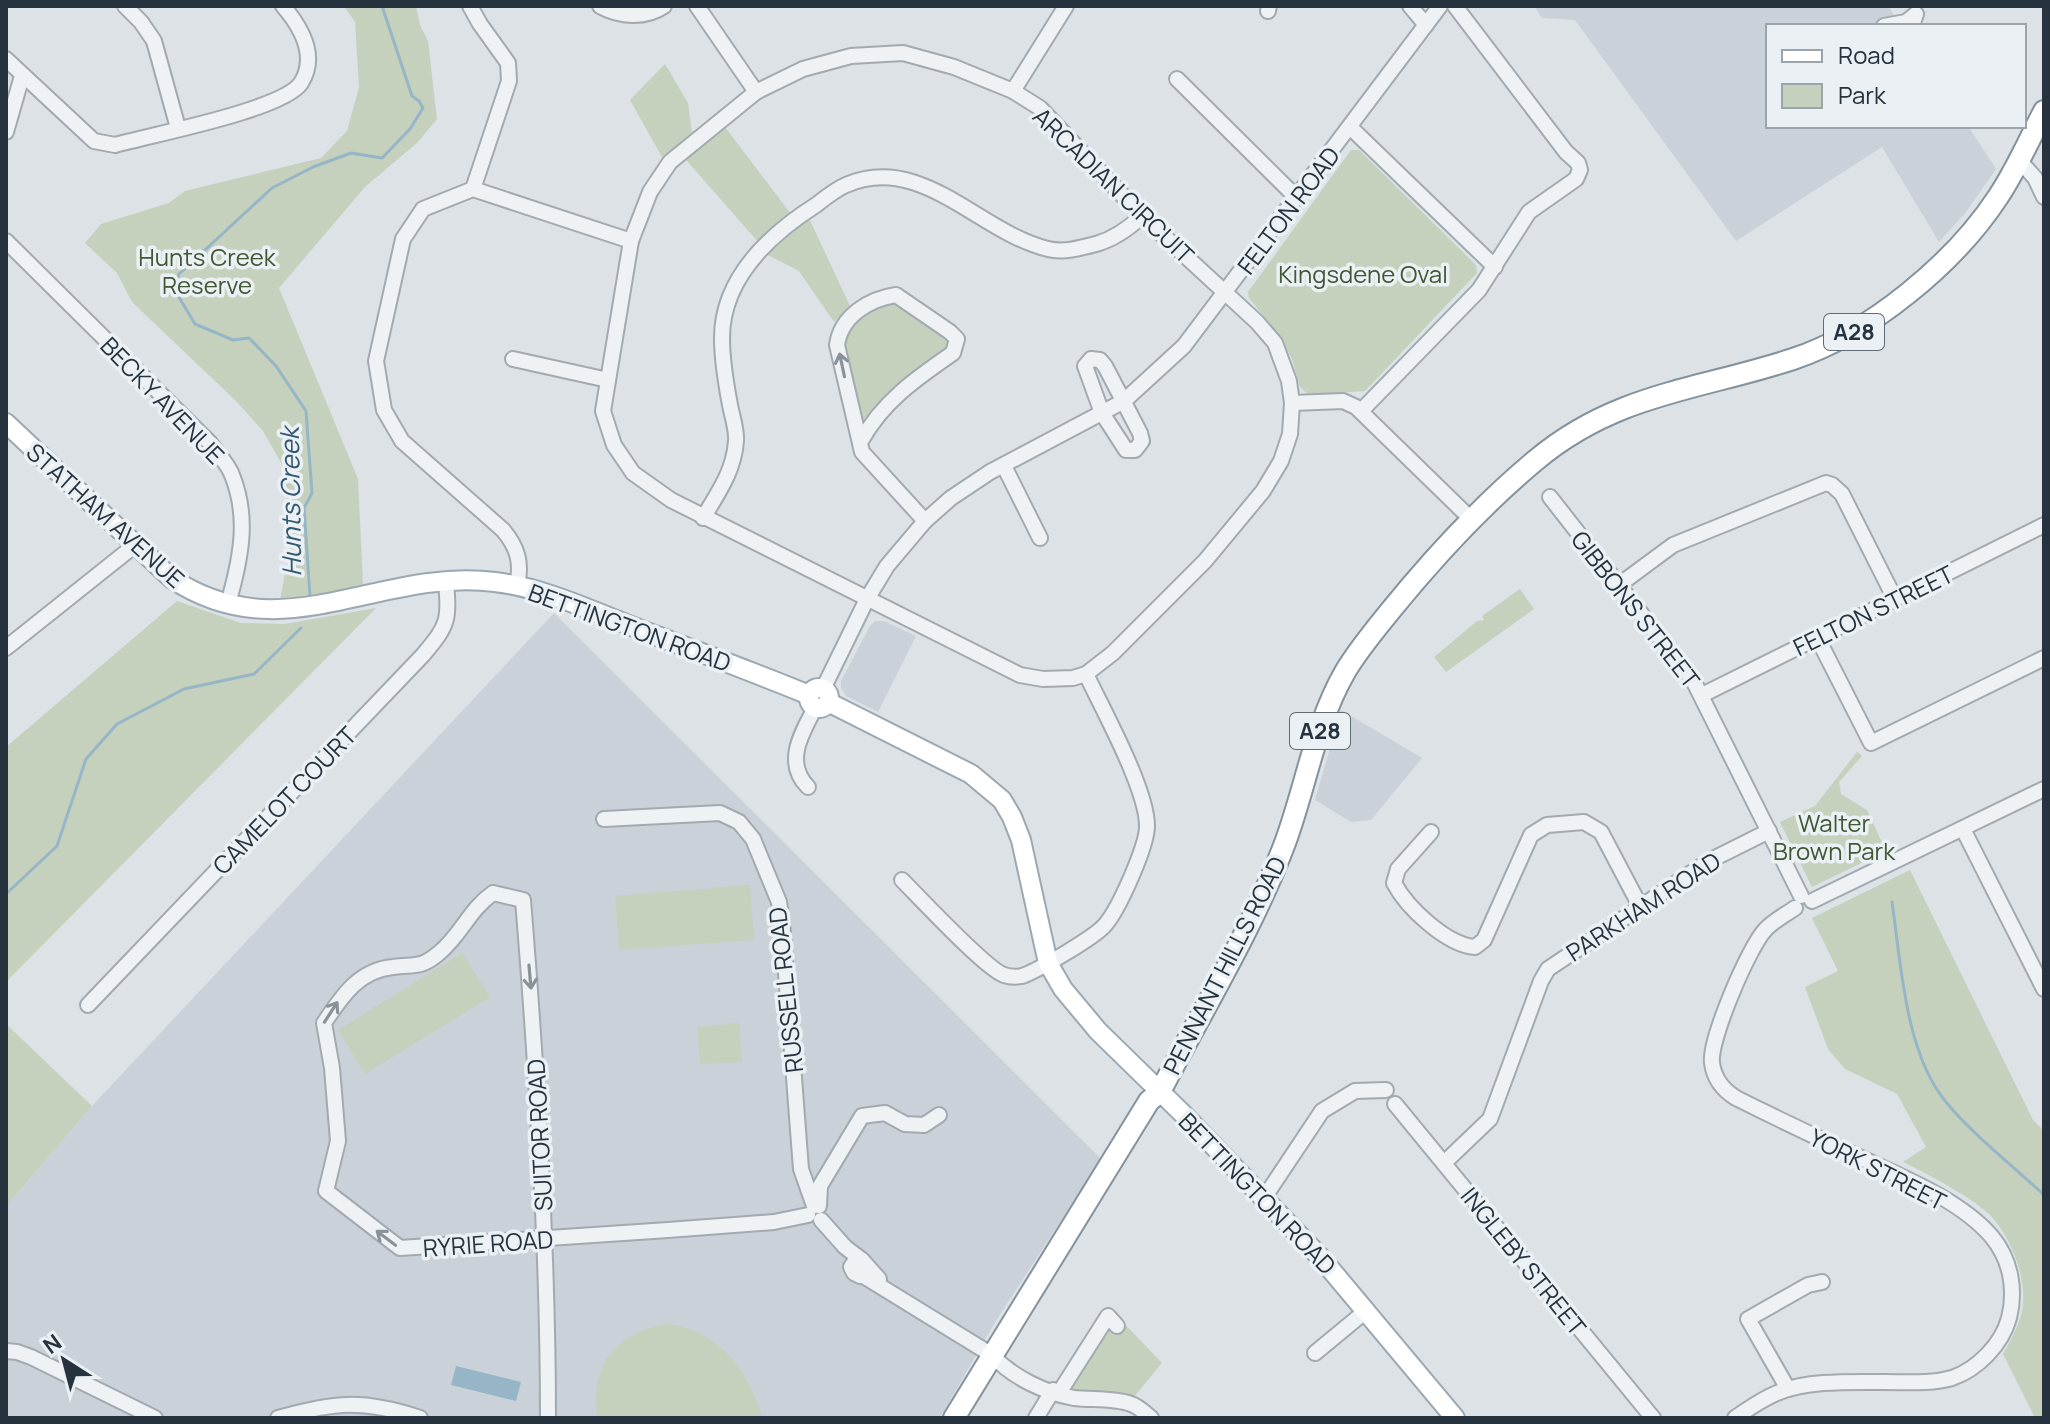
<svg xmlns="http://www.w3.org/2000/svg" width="2050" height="1424" font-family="Manrope,sans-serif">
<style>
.built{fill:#cad1d8}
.green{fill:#c5d0bd}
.water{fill:#96b6c7}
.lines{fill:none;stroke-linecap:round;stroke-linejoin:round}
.stream{stroke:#96b6c7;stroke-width:3}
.minor-casing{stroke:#a2aab0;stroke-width:18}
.major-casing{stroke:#9ba8b2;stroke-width:22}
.highway-casing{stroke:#83929d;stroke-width:24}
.minor{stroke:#eff2f5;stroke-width:14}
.major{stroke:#fff;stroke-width:18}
.highway{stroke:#fff;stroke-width:20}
.oneway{stroke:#8a9299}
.labels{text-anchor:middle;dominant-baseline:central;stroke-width:7;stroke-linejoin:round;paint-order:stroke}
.shield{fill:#ebf0f4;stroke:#616b74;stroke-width:2}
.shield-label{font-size:22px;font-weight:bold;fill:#26323d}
.street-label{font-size:24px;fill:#26323d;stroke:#ebf0f4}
.park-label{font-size:24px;fill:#405833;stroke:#ebf0f4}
.water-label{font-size:26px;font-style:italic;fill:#305870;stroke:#ebf0f4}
</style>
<rect width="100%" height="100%" fill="#dce2e6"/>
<g class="built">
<polygon points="1534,6 1888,6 1901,26 1768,26 1768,126 1968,126 1996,169 1966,212 1939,242 1882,147 1736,241 1575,20 1542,18"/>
<polygon points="554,613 1101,1159 997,1319 940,1418 6,1418 6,1206 92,1106"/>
<polygon points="875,621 884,621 916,636 878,712 846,696 841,687 841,681 870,626"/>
<polygon points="1341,710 1422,758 1371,820 1351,822 1315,800"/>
</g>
<g class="green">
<polygon points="344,6 416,6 420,25 428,41 437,119 418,142 365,187 279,288 358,479 363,584 318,596 280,600 292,537 283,466 263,431 237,402 132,302 117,273 85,243 101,224 169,203 185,191 321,158 347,131 359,87 355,22"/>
<polygon points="665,64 688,103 692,133 662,157 630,100"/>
<polygon points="722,123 791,214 759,243 680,153"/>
<polygon points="1351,150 1359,150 1476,265 1477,273 1365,391 1309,395 1300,387 1292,359 1279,335 1249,298 1248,292"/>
<polygon points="807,214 850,306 834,322 799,271 762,252"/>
<polygon points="897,301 945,333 949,347 901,382 858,425 843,336 861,312"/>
<polygon points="1520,589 1534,609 1446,672 1434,657 1477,621 1484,620 1482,616"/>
<polygon points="177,601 241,623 285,624 376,608 6,982 6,747"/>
<polygon points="1857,752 1862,756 1839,782 1841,794 1867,810 1886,851 1812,887 1780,822 1815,806"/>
<path d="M1910 870 2033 1120 2044 1131V1418H2035L2003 1354C2012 1338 2022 1321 2023 1303 2025 1273 2011 1239 1992 1217 1975 1199 1926 1173 1903 1162L1926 1147 1897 1094 1845 1069 1828 1049 1805 987 1838 971 1812 918Z"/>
<polygon points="750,885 754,940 619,950 615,896"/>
<polygon points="462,953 490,997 365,1074 338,1030"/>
<polygon points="739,1023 742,1062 700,1064 697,1027"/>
<polygon points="6,1024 92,1106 6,1206"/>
<polygon points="1113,1312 1162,1363 1133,1398 1067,1389"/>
<path d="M667 1324C717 1329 750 1371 762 1418H598C588 1367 617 1331 667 1324Z"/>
</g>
<polygon class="water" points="456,1366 521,1382 516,1401 451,1385"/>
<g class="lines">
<g class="stream">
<polyline points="310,596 304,508 312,493 306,411 276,366 249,338 233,340 195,324 174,289 179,274 272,188 313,167 351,153 382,158 410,129 423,108 419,101 412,96 382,6"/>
<polyline points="6,894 57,846 86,759 117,724 184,689 254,674 301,628"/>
<path d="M1892 902C1901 963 1905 1053 1946 1102 1971 1133 2014 1167 2044 1195"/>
</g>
<g class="minor-casing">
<g id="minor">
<polyline points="125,6 141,22 154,41 178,128"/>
<polyline points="470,6 480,24 508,63 509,81 473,189"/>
<path d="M600 6C620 17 645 19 664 6"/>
<polyline points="697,6 756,92"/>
<polyline points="1410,6 1426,25"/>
<polyline points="1268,11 1269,6"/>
<polyline points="1884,26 1906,22 1916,14 1912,26"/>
<polygon points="903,53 954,67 1013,91 1040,108 1142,216 1257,322 1275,343 1289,381 1292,403 1290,434 1281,461 1263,491 1205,561 1113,653 1086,674 1073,678 1043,679 1020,675 671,500 633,473 614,445 603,411 631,241 650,192 670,162 756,92 803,69 851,56"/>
<path d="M6 59 94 141 115 145C150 135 283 110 301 83 318 56 301 27 283 6"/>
<polyline points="1177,79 1297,198"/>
<polyline points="1013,91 1066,6"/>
<polyline points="1350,127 1495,267"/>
<polyline points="6,132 22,76"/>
<polyline points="2019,160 2035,178 2044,197"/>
<path d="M6 241 210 443C217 453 228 464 232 475 248 515 242 552 231 593"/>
<polyline points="513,359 608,380"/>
<polygon points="1091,359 1100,360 1105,366 1140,433 1142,441 1135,450 1126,450 1102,413 1085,366"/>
<polyline points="1292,403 1343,401 1356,407 1471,519"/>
<polyline points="1361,411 1479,290 1529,212 1576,179 1580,170 1578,163 1566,152 1455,6"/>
<path d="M861 441C883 401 917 378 953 353L957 339 950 332 896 295C869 299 841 316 837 345L862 452 925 521"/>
<polyline points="1004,466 1040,538"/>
<polyline points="1550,497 1693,680 1801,896"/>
<path d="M703 518C718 493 734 471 736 441 737 430 732 416 730 405 726 384 722 360 722 338 722 279 769 235 816 205 825 198 836 189 846 185 921 152 980 233 1048 249 1063 253 1081 248 1096 244 1114 239 1128 229 1142 216"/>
<polyline points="1619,585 1673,545 1826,483 1832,485 1842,494 1895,599"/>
<path d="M517 586C522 563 518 548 503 530L402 441 384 410 376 361 403 239 423 209 473 189 631 241"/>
<polyline points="1817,637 1871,743 2044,658"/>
<polyline points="6,648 134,546"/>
<polyline points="823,689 867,599 887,566 925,521 951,498 990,472 1124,401 1184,346 1440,6"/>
<polyline points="1702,695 2044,525"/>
<path d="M808 787C784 763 801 734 815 708"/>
<polyline points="604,819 720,813 739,822 753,839 779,902 782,921 801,1169 814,1206"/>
<polyline points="1963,829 2044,989"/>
<path d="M1431 832 1398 869 1394 883C1407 908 1447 945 1475 947L1484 940 1531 835 1547 825 1584 822 1601 832 1640 906"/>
<path d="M902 880C920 898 986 969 1004 975 1010 977 1017 977 1022 976 1037 971 1095 937 1105 925 1119 909 1147 846 1147 826 1147 789 1103 710 1086 674"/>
<polyline points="1812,901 2044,789"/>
<path d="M88 1005 423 655C449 624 449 621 446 580"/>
<polyline points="1395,1104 1653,1418"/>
<polyline points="1444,1163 1490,1119 1541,981 1548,969 1709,861 1769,831"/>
<polyline points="1264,1198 1322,1111 1355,1091 1386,1090"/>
<polyline points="819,1206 820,1186 862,1116 885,1113 905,1124 924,1125 939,1115"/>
<polyline points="821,1220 845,1247 862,1260"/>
<polyline points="867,1266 866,1271 860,1276 854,1273 851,1267 855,1261 862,1260 879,1279"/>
<path d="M862 1275 992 1355C1012 1377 1045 1393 1074 1398 1092 1400 1114 1398 1131 1404 1138 1406 1145 1413 1151 1418"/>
<polyline points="6,1351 17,1352 31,1357 155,1418"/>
<polyline points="1315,1353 1367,1310"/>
<polyline points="1788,1389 1748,1319 1808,1285 1822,1282"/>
<polyline points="1059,1393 1108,1316 1117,1326"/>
<path d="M278 1418C334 1402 363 1399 420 1418"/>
<path d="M548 1418C548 1245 537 1072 523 900L493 893C469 910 461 935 439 953 420 969 415 964 393 967 359 970 342 996 324 1023L332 1068 338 1141 326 1191 400 1248 668 1230 774 1222 808 1215"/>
<polyline points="1036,1418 1053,1390"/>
<path d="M1735 1418C1748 1409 1762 1399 1777 1393 1806 1380 1853 1382 1885 1382 1907 1382 1931 1384 1952 1378 1978 1369 2002 1344 2009 1318 2016 1290 2011 1260 1992 1237 1961 1200 1900 1176 1857 1156 1816 1137 1776 1118 1736 1098 1723 1090 1714 1078 1712 1063 1709 1040 1749 947 1765 930 1773 921 1785 915 1795 908"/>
</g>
</g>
<g class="major-casing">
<g id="major">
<path d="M6 423 171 578C283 653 378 567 495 582 545 588 592 611 639 629 696 651 753 672 809 695"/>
<circle cx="819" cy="698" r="10"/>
<polyline points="828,702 971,774 1002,800 1012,817 1021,840 1048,963 1063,989 1098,1031 1183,1114 1322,1259 1455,1418"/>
</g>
</g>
<g class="highway-casing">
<path id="highway" d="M954 1418 1149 1101 1160 1092C1203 1009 1252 930 1285 843 1306 786 1315 724 1345 672 1358 650 1375 630 1391 610 1435 556 1482 505 1536 460 1616 393 1699 390 1793 359 1869 334 1954 264 1998 197 2016 170 2029 140 2044 111"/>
</g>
<use href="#minor" class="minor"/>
<use href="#major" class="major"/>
<use href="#highway" class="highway"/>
</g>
<defs><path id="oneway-shaft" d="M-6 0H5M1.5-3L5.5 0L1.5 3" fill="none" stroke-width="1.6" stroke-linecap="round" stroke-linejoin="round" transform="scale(2)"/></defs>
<g class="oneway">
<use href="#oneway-shaft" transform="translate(842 365) rotate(-102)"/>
<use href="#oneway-shaft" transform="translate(530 977) rotate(85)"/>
<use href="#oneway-shaft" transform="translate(331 1012) rotate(-57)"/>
<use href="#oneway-shaft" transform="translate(386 1238) rotate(-143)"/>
</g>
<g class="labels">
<g class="shield">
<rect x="1824" y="314" width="60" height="36" rx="6"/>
<rect x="1290" y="713" width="60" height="36" rx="6"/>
</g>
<g class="shield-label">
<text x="1854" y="332">A28</text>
<text x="1320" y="731">A28</text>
</g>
<g class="street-label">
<text transform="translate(1114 185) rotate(44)">ARCADIAN CIRCUIT</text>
<text transform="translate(1288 210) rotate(-53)">FELTON ROAD</text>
<text transform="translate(163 400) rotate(46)">BECKY AVENUE</text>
<text transform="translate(106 515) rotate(42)">STATHAM AVENUE</text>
<text transform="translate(1636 609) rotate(52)">GIBBONS STREET</text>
<text transform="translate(1873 610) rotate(-26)">FELTON STREET</text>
<text transform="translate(630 627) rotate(20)">BETTINGTON ROAD</text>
<text transform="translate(284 800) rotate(-46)">CAMELOT COURT</text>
<text transform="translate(1643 906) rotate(-33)">PARKHAM ROAD</text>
<text transform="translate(1224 965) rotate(-63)">PENNANT HILLS ROAD</text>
<text transform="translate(785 990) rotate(-96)">RUSSELL ROAD</text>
<text transform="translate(539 1135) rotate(-93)">SUITOR ROAD</text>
<text transform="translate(1878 1169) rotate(27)">YORK STREET</text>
<text transform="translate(1258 1193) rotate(46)">BETTINGTON ROAD</text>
<text transform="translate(488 1243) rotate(-4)">RYRIE ROAD</text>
<text transform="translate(1524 1261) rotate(51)">INGLEBY STREET</text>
</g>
<g class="park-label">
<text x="207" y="256">Hunts Creek<tspan x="207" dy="28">Reserve</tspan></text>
<text x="1363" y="273">Kingsdene Oval</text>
<text x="1834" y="822">Walter<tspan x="1834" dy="28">Brown Park</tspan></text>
</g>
<g class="water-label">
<text transform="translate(290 502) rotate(-91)">Hunts Creek</text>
</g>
</g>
<rect width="2050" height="1424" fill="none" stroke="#26323d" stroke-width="16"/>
<rect x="1766" y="24" width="260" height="104" fill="#ebf0f4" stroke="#9ca4ab" stroke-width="2"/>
<rect x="1782" y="50" width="40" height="12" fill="#ffffff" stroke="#9ca4ab" stroke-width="2"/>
<text x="1838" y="64" font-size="24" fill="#26323d">Road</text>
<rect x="1782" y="84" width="40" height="24" fill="#c5d0bd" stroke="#9ca4ab" stroke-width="2"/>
<text x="1838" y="104" font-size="24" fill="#26323d">Park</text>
<g transform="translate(64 1360) rotate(324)" stroke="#ebf0f4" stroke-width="6" paint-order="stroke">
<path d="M0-6L14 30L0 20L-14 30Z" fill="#26323d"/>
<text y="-12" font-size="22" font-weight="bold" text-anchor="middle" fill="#26323d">N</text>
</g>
</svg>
